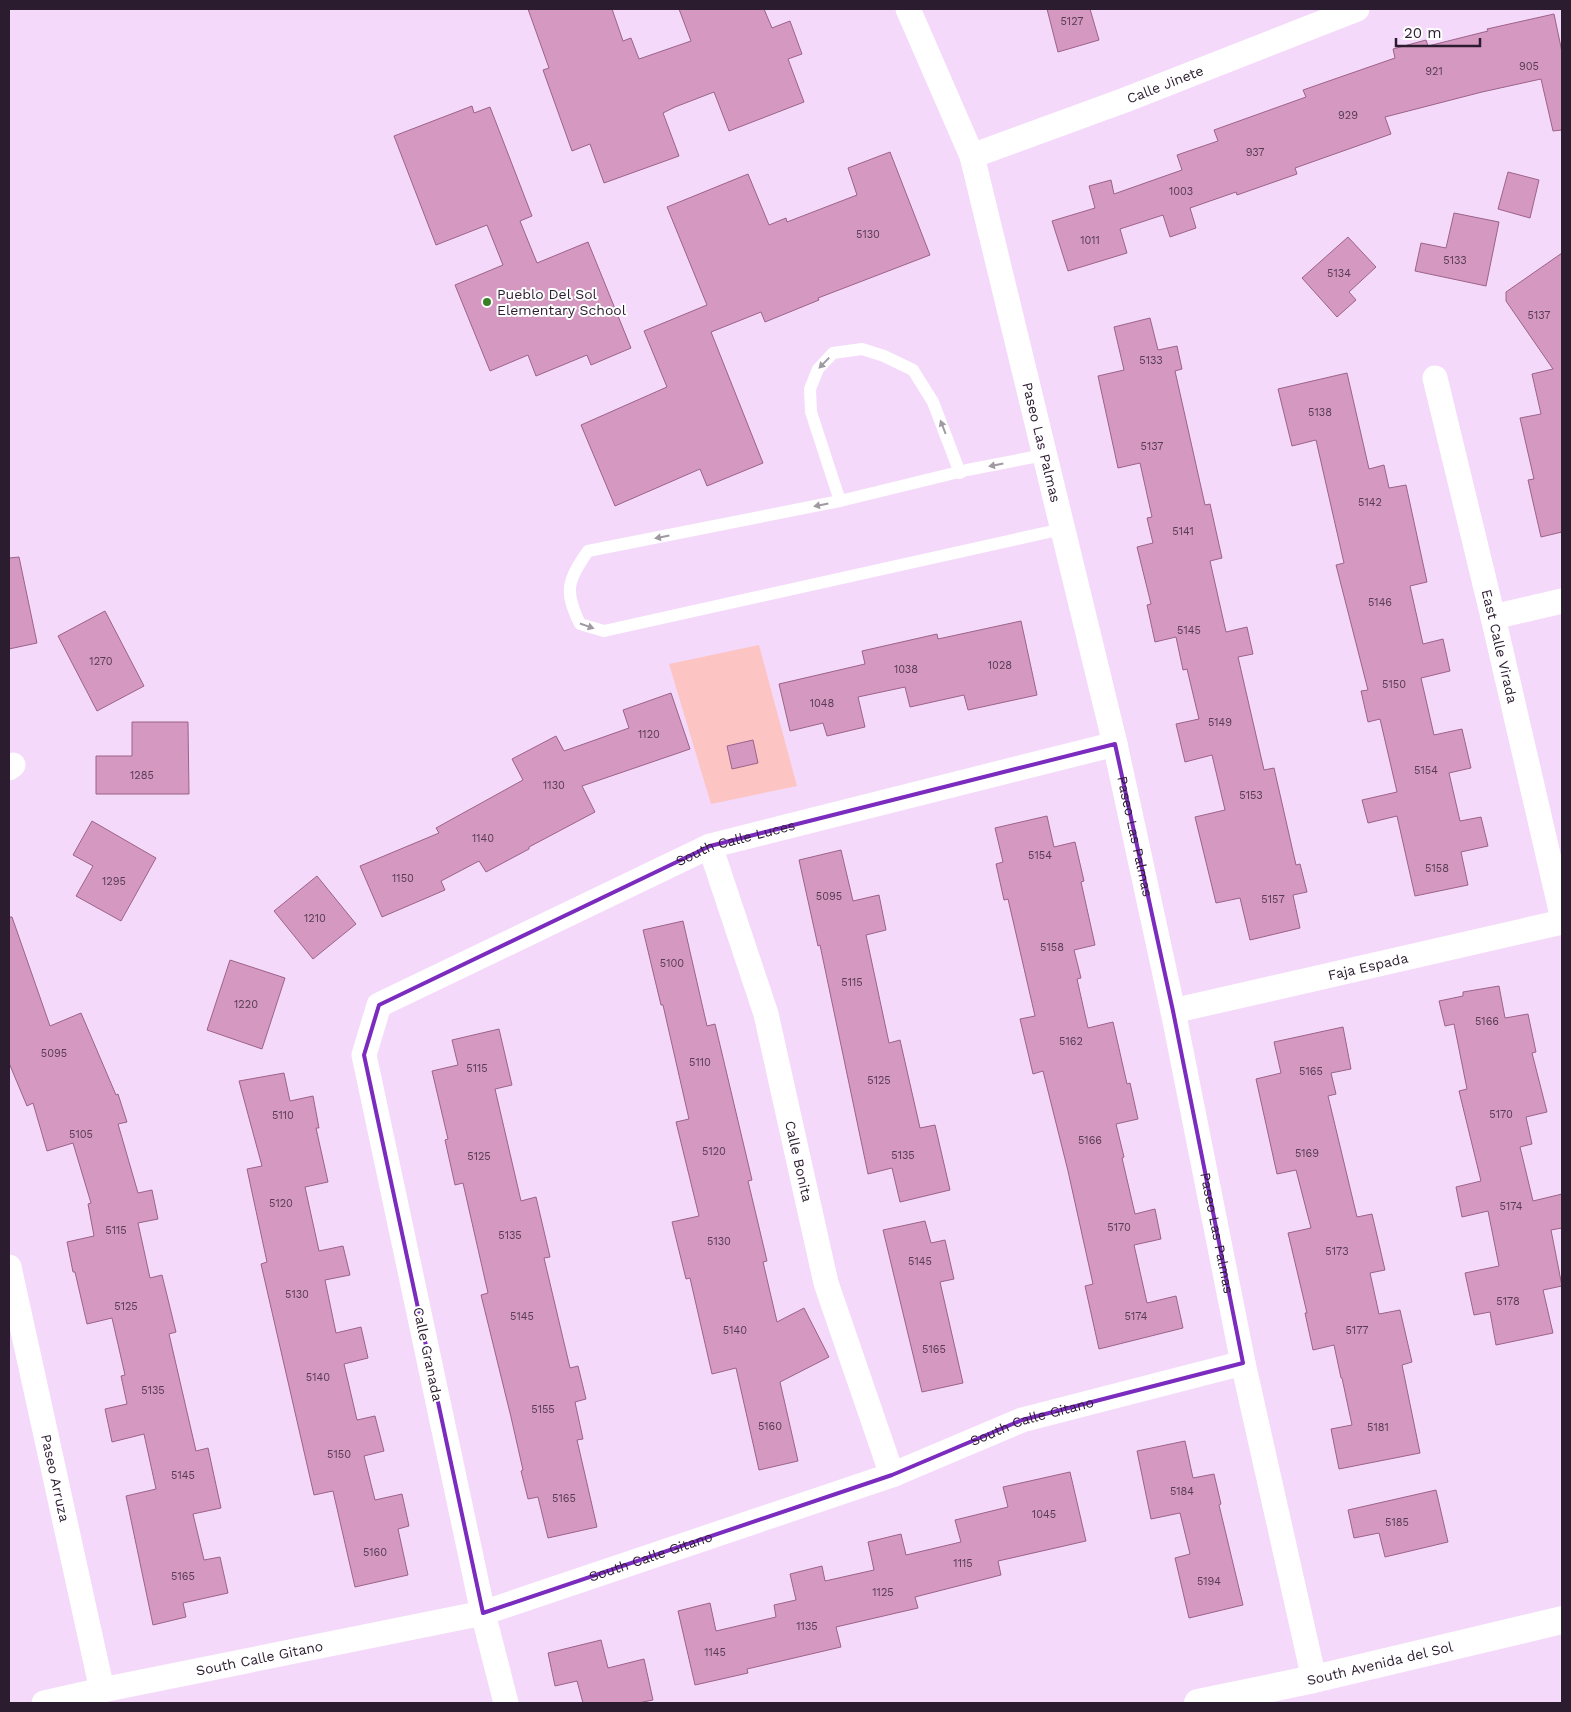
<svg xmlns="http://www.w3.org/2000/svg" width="1571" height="1712" font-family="'Work Sans',sans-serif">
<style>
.green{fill:#fcc5c4}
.building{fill:#d598c0;stroke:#9c6389}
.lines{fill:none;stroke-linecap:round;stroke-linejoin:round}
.service{stroke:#fff;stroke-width:12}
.minor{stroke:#fff;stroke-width:25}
.tertiary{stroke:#fff;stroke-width:28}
.oneway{fill:#a099a2}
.marked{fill:none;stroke:#7b2cbf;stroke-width:4;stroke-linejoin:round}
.poi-dot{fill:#387f25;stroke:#fff;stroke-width:2}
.labels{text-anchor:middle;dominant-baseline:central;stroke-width:4;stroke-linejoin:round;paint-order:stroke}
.number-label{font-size:11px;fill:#563b54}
.street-label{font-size:14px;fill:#2c1c30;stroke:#fff}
.poi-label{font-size:14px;fill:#2c1c30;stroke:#fff;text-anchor:start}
</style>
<rect width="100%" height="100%" fill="#f4d9fa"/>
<polygon class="green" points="759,645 797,786 711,804 669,664"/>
<g class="building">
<polygon points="528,9 612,9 623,41 631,38 639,59 691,41 679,9 764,9 772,28 790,21 802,54 788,59 804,102 729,131 714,92 675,107 663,113 679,156 604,183 590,144 572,151 543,70 549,68"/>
<polygon points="1047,9 1090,9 1099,40 1058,52"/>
<polygon points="1554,14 1562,52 1562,130 1553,131 1541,79 1482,92 1385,117 1391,134 1295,168 1297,174 1237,195 1236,192 1190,208 1196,228 1170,237 1163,215 1120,229 1127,253 1068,271 1052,221 1095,208 1089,186 1111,180 1114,194 1182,170 1177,155 1218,141 1214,130 1306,97 1303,90 1395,58 1393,49 1426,40 1428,46 1488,31 1487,29"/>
<polygon points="472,106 474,113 490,107 532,216 520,221 537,263 588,242 631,348 591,365 587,355 536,376 528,355 490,371 455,285 503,265 487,225 436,245 394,136"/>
<polygon points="890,152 930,255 818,298 819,300 765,322 761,312 711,332 763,463 707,486 700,469 615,506 581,425 667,387 644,331 707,305 667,207 748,174 769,225 786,218 787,222 857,195 848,168"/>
<polygon points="1508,172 1539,180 1530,218 1498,209"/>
<polygon points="1454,213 1499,222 1486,286 1415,271 1421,243 1446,248"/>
<polygon points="1348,237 1376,267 1349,292 1356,300 1337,317 1302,278"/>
<polygon points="1562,253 1562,532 1541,537 1528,480 1534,479 1520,418 1541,414 1532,374 1553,369 1506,301 1506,292"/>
<polygon points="1150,318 1158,350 1177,346 1182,369 1175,371 1205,505 1210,504 1222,558 1210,561 1226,632 1247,627 1253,654 1238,657 1264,770 1274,768 1296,865 1300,864 1307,892 1293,895 1300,928 1250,940 1240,898 1216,903 1195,817 1225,810 1212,755 1185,762 1176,724 1199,719 1187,669 1183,670 1176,637 1155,642 1147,605 1151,604 1137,547 1153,543 1147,518 1152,517 1140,463 1118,468 1098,376 1124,370 1114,327"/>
<polygon points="1347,373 1369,469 1384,465 1389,488 1406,485 1427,582 1410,586 1423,644 1443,639 1450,671 1421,678 1434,735 1462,729 1471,768 1449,773 1460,821 1481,817 1488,846 1461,852 1468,885 1415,896 1397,816 1368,823 1362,800 1397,792 1380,719 1368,722 1361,691 1368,690 1336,565 1344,563 1316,440 1292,446 1278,389"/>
<polygon points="19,557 37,643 9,649 9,558"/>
<polygon points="105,611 144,686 97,711 58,636"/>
<polygon points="1021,621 1037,695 968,710 964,695 910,707 905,687 858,697 865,727 827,736 823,723 790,731 779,684 865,664 862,651 937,634 938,639"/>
<polygon points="671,693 690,749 582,786 595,812 529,847 529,849 486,872 479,861 441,881 445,890 382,917 360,866 439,833 436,828 523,780 512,759 556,736 564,751 629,728 623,710"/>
<polygon points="132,722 188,722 189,794 96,794 96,756 132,756"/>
<polygon points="753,740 758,763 732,769 727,746"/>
<polygon points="1047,816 1054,847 1075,842 1084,881 1081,882 1095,945 1074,950 1081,978 1077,979 1088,1028 1113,1022 1127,1084 1130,1083 1138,1119 1116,1124 1124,1157 1122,1158 1135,1214 1155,1209 1161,1239 1134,1245 1147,1303 1176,1296 1183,1328 1099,1349 1085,1286 1093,1284 1068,1171 1043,1071 1033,1074 1020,1019 1035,1016 1008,899 1004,900 996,864 1003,862 995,828"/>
<polygon points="92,821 156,858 121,921 76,896 93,866 73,855"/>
<polygon points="841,850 853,901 879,895 886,930 866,935 889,1043 900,1040 920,1128 935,1125 950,1190 900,1202 892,1168 868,1174 820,945 818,946 799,860"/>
<polygon points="317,876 356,924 313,959 274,911"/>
<polygon points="9,917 12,917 50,1026 81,1013 116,1095 118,1094 127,1122 118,1124 138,1193 152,1190 158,1219 138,1223 150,1278 162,1275 176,1332 169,1334 196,1451 208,1448 221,1508 193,1514 204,1560 220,1557 228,1593 183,1603 186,1617 153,1625 126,1496 156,1489 144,1434 112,1442 105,1409 127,1404 121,1376 125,1375 112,1318 87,1324 75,1272 73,1272 67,1242 94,1236 88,1204 91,1203 73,1143 47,1151 33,1103 27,1106 9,1063"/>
<polygon points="683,921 707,1026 715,1024 752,1180 748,1181 767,1261 763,1262 777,1322 804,1308 829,1357 780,1382 798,1461 759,1470 736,1368 712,1374 690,1278 686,1279 672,1222 699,1216 676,1122 689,1119 663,1005 661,1005 643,930"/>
<polygon points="230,960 285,978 262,1049 207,1030"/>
<polygon points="1499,986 1505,1018 1528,1014 1536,1052 1532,1053 1547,1112 1526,1117 1532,1144 1520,1147 1533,1201 1562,1194 1562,1228 1551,1230 1562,1286 1543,1290 1553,1333 1496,1345 1490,1312 1474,1315 1465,1273 1499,1266 1488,1211 1462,1217 1456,1187 1481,1181 1459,1091 1467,1089 1454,1024 1445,1026 1439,1001 1463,996 1463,992"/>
<polygon points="1343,1027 1351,1069 1331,1073 1336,1094 1328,1096 1357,1217 1372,1214 1385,1270 1370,1273 1379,1314 1400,1310 1412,1362 1402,1365 1420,1453 1339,1469 1331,1429 1352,1425 1342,1378 1341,1378 1334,1345 1313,1350 1305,1313 1307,1313 1288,1233 1311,1228 1296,1170 1277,1174 1256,1079 1281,1073 1274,1042"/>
<polygon points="499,1029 512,1085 495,1089 521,1201 536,1197 550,1257 544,1258 570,1368 578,1366 586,1399 575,1402 583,1439 577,1440 597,1527 548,1538 538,1497 528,1499 521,1471 523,1470 511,1417 481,1295 488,1293 463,1183 455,1185 445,1140 448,1139 432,1071 458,1065 452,1040"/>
<polygon points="284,1073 290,1101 313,1096 319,1128 316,1128 328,1182 305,1187 319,1251 343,1246 350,1275 325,1280 336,1333 361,1327 368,1358 344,1364 357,1420 375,1416 384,1451 364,1456 375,1500 402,1494 409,1526 398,1529 408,1575 355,1587 333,1491 314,1495 261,1264 267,1262 247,1169 262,1166 239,1081"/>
<polygon points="925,1221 931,1243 945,1240 954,1279 940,1282 963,1383 922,1392 883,1230"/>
<polygon points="1185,1441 1193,1478 1214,1474 1221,1504 1219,1505 1243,1605 1189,1618 1175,1558 1190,1554 1180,1513 1151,1519 1137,1451"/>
<polygon points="1070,1472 1086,1541 998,1561 1001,1575 915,1597 918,1608 836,1627 841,1647 747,1669 748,1673 695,1685 678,1611 710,1603 716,1631 776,1617 774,1605 796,1600 790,1574 822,1566 825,1581 874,1570 868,1542 901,1534 906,1555 961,1542 955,1520 1008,1507 1003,1487"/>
<polygon points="1436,1490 1448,1542 1385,1557 1379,1533 1354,1538 1348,1510"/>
<polygon points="601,1640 608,1668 644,1659 653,1700 638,1703 583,1703 577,1681 555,1686 548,1653"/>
</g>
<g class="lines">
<g class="service">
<path d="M1044 455 967 470 840 501 588 551C567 581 564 591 580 624L604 631 1062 529"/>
<polyline points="840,501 811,412 810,389 818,369 833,353 862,349 884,356 913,370 933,402 960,473"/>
</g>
<g class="minor">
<path id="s1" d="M908 9 972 156 1115 744 1173 1011 1243 1363 1314 1679"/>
<path id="s2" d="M972 156 1125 100 1357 9"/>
<path id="s3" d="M1435 378 1493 617 1562 915"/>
<polyline points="1493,617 1562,601"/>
<polyline points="9,768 13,765"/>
<path id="s4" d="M710 846 766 1014 826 1283 892 1475"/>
<path id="s5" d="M1173 1011 1562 922"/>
<path id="s6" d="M9 1267 102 1690"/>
<path id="s7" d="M44 1703 102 1690 483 1613 892 1475 1022 1420 1243 1363"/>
<path id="s8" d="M506 1703 483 1613 364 1055 379 1005 710 846 1115 744"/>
</g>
<path class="tertiary" id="s9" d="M1198 1703 1314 1679 1562 1620"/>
</g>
<defs><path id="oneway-solid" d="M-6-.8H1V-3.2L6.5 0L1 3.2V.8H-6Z" transform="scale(1.25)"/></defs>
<g class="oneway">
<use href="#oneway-solid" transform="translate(824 363) rotate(134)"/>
<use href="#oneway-solid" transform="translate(943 427) rotate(-111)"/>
<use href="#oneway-solid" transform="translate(996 465) rotate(169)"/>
<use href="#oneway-solid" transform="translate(821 505) rotate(169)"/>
<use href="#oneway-solid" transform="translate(662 537) rotate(169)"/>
<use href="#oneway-solid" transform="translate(587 626) rotate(19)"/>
</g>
<path class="marked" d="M1115 744 1173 1011 1243 1363 1022 1420 892 1475 483 1613 364 1055 379 1005 710 846Z"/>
<circle class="poi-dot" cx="487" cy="302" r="5"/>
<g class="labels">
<g class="number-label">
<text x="1072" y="21">5127</text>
<text x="1529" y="66">905</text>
<text x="1434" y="71">921</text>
<text x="1348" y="115">929</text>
<text x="1255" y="152">937</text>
<text x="1181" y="191">1003</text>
<text x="868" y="234">5130</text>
<text x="1090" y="240">1011</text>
<text x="1455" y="260">5133</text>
<text x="1339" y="273">5134</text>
<text x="1539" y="315">5137</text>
<text x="1151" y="360">5133</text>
<text x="1320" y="412">5138</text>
<text x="1152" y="446">5137</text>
<text x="1370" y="502">5142</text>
<text x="1183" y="531">5141</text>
<text x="1380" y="602">5146</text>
<text x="1189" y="630">5145</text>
<text x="101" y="661">1270</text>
<text x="1000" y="665">1028</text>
<text x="906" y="669">1038</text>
<text x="1394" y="684">5150</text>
<text x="822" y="703">1048</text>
<text x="1220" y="722">5149</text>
<text x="649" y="734">1120</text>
<text x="1426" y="770">5154</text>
<text x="142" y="775">1285</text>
<text x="554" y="785">1130</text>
<text x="1251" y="795">5153</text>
<text x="483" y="838">1140</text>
<text x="1040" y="855">5154</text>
<text x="1437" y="868">5158</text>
<text x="403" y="878">1150</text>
<text x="114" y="881">1295</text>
<text x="829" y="896">5095</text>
<text x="1273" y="899">5157</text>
<text x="315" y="918">1210</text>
<text x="1052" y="947">5158</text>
<text x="672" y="963">5100</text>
<text x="852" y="982">5115</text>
<text x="246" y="1004">1220</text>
<text x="1487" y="1021">5166</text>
<text x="1071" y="1041">5162</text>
<text x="54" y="1053">5095</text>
<text x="700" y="1062">5110</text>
<text x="477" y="1068">5115</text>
<text x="1311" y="1071">5165</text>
<text x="879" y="1080">5125</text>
<text x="1501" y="1114">5170</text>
<text x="283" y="1115">5110</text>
<text x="81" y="1134">5105</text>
<text x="1090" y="1140">5166</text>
<text x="714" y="1151">5120</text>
<text x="1307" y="1153">5169</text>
<text x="903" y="1155">5135</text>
<text x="479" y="1156">5125</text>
<text x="281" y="1203">5120</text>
<text x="1511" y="1206">5174</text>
<text x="1119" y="1227">5170</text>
<text x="116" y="1230">5115</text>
<text x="510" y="1235">5135</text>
<text x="719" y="1241">5130</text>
<text x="1337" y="1251">5173</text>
<text x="920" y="1261">5145</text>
<text x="297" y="1294">5130</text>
<text x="1508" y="1301">5178</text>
<text x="126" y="1306">5125</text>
<text x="522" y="1316">5145</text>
<text x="1136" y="1316">5174</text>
<text x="735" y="1330">5140</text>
<text x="1357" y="1330">5177</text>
<text x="934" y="1349">5165</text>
<text x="318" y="1377">5140</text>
<text x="153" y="1390">5135</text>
<text x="543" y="1409">5155</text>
<text x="770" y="1426">5160</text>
<text x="1378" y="1427">5181</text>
<text x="339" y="1454">5150</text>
<text x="183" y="1475">5145</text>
<text x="1182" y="1491">5184</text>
<text x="564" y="1498">5165</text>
<text x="1044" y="1514">1045</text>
<text x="1397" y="1522">5185</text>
<text x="375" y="1552">5160</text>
<text x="963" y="1563">1115</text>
<text x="183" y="1576">5165</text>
<text x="1209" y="1581">5194</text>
<text x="883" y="1592">1125</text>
<text x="807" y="1626">1135</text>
<text x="715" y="1652">1145</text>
</g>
<g class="street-label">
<text stroke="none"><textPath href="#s2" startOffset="206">Calle Jinete</textPath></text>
<text stroke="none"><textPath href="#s1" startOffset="455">Paseo Las Palmas</textPath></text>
<text stroke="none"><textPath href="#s3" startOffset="276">East Calle Virada</textPath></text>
<text stroke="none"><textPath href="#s1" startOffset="860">Paseo Las Palmas</textPath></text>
<text stroke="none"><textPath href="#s8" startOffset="1108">South Calle Luces</textPath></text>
<text stroke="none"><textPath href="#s5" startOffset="200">Faja Espada</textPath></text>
<text stroke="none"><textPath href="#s4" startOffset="328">Calle Bonita</textPath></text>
<text stroke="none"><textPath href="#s1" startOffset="1265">Paseo Las Palmas</textPath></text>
<text transform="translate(428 1354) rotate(78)">Calle Granada</text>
<text stroke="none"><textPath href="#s7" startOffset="1030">South Calle Gitano</textPath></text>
<text stroke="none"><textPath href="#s6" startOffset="216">Paseo Arruza</textPath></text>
<text stroke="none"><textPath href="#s7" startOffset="625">South Calle Gitano</textPath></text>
<text stroke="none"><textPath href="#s7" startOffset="220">South Calle Gitano</textPath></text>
<text stroke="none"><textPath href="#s9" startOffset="186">South Avenida del Sol</textPath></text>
</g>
<g class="poi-label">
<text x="497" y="294">Pueblo Del Sol<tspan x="497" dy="16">Elementary School</tspan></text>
</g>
</g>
<rect width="1571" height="1712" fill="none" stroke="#2c1c30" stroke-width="20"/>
<path d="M1396 38v8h84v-8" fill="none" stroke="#2c1c30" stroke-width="2.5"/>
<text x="1404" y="38" font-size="15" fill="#2c1c30" stroke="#ffffff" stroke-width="4" paint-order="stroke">20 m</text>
</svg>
